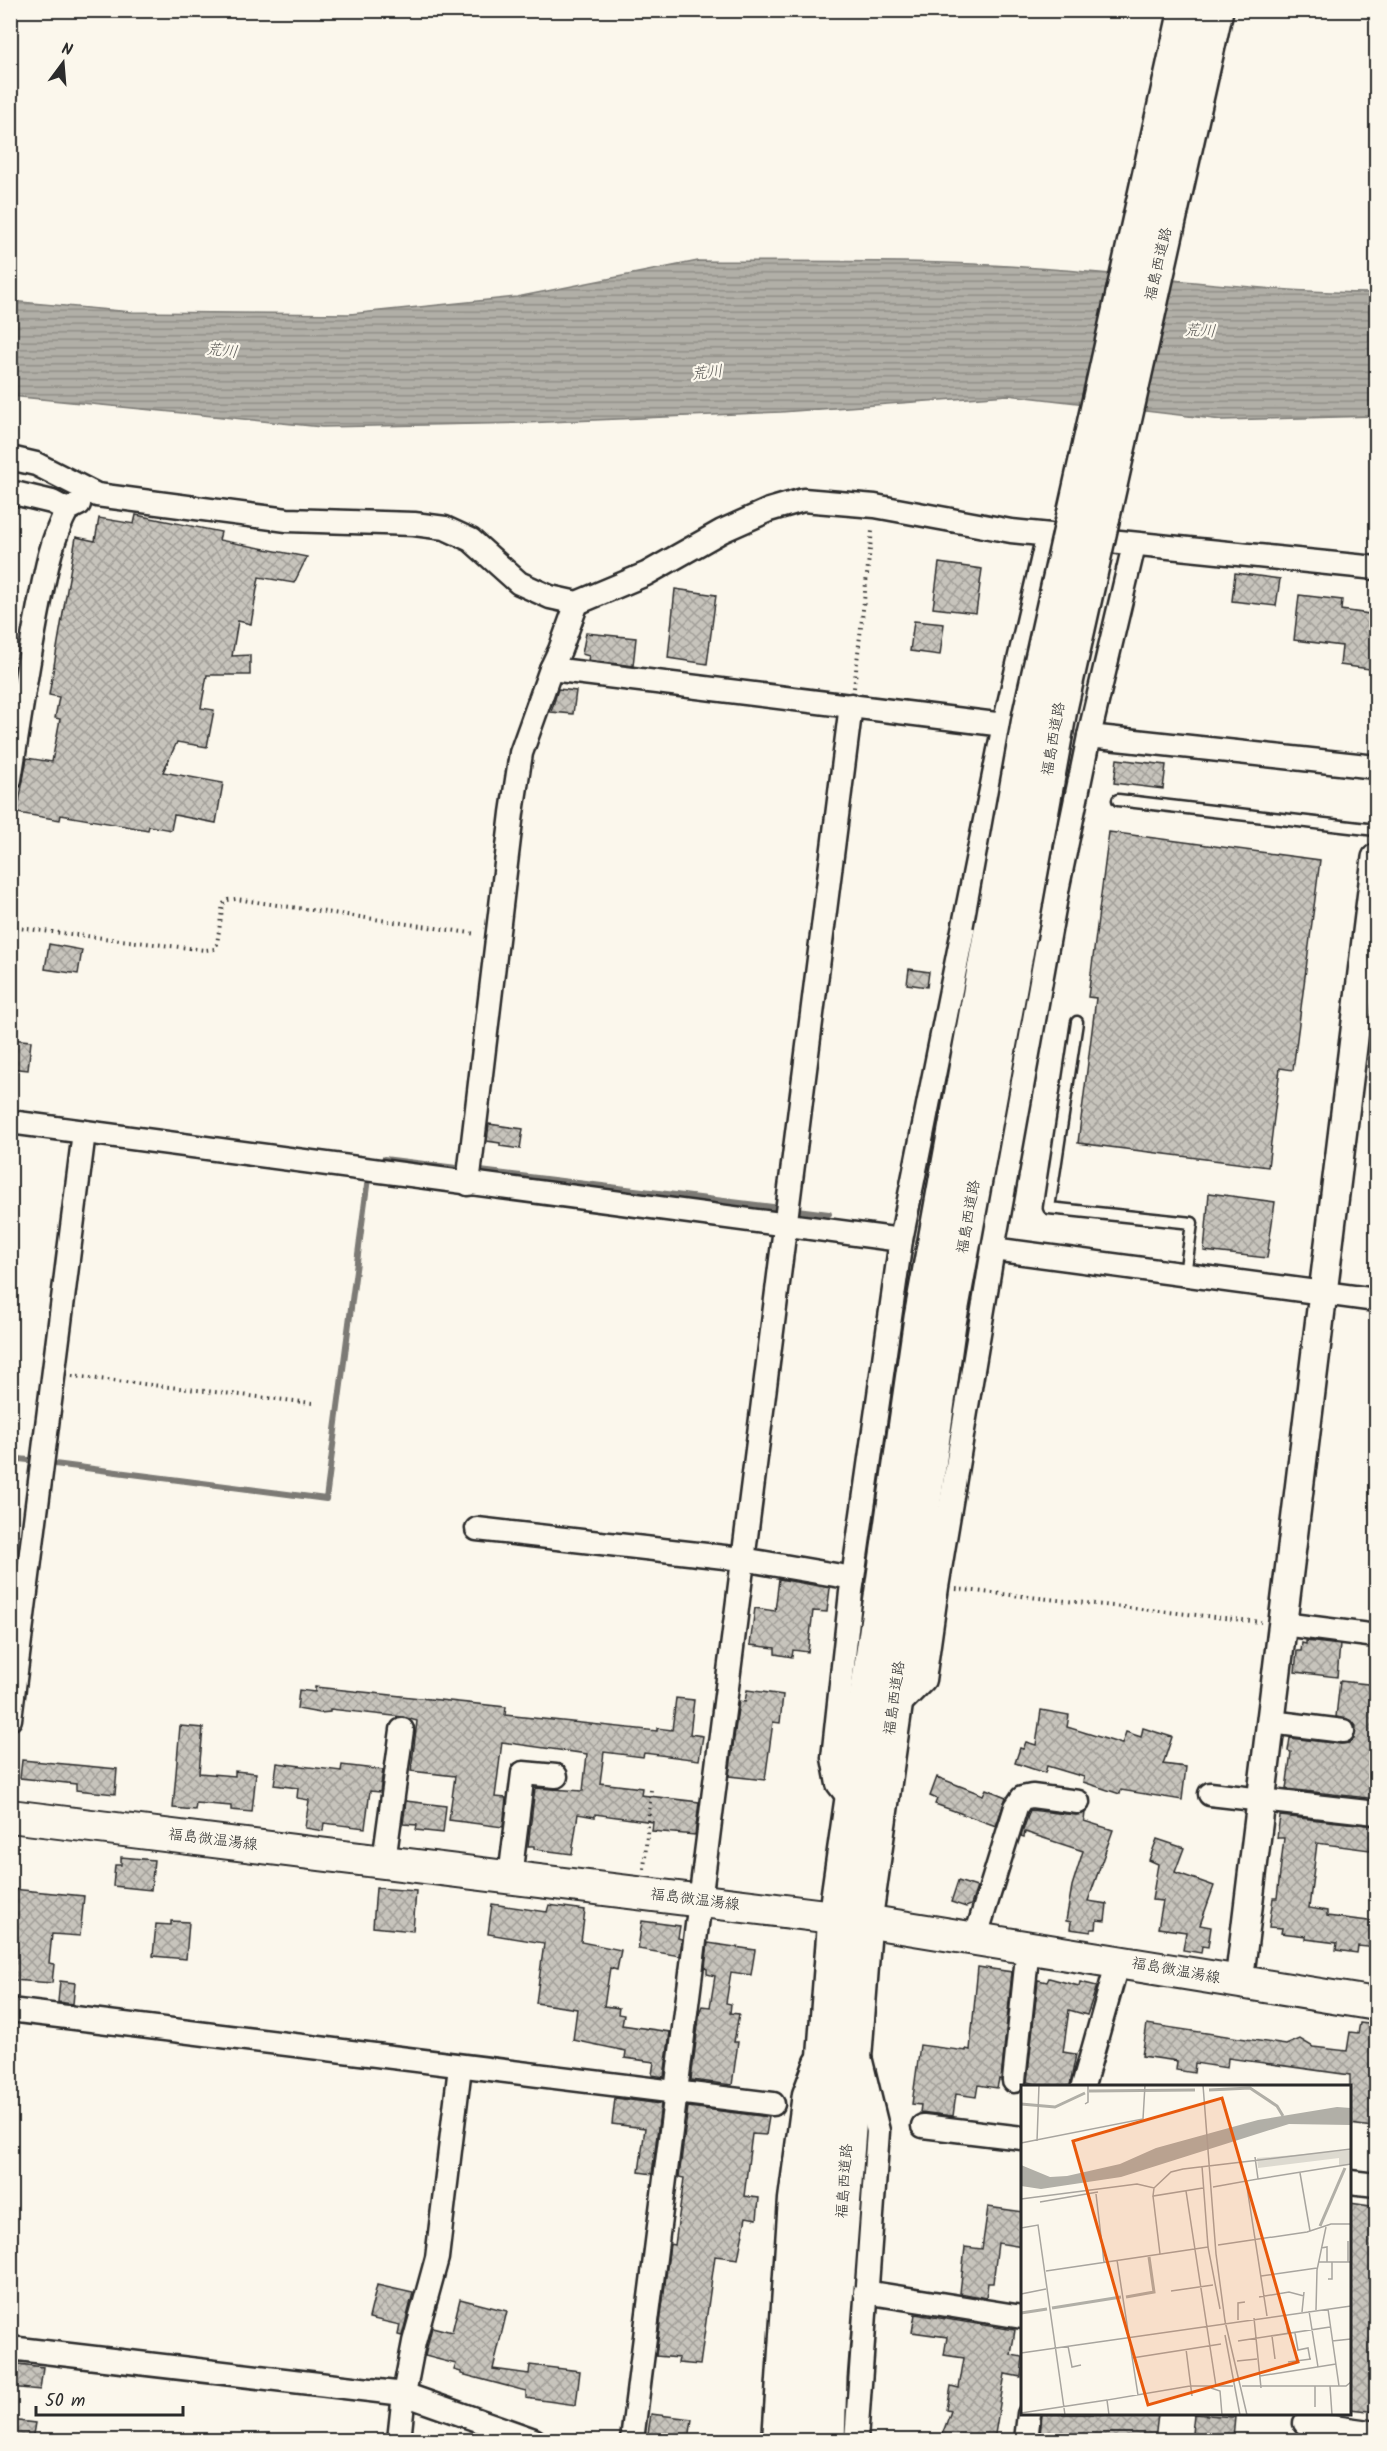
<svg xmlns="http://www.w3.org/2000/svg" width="1387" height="2451" font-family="Kalam,'Klee One',sans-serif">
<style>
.water{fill:url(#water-rules);stroke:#7b7a75;stroke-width:1.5}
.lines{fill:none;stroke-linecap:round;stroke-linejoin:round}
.stream{stroke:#7b7a75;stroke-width:6}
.building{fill:url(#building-cross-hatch);stroke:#2b2b2b;stroke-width:1.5}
.service-casing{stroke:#2b2b2b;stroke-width:15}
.minor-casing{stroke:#2b2b2b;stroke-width:27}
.tertiary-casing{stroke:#2b2b2b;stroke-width:32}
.secondary-casing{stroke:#2b2b2b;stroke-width:36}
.trunk-casing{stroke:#2b2b2b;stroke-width:38}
.path{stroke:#2b2b2b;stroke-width:4;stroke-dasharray:1.5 4.5;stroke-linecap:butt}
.service{stroke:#fbf7ec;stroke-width:10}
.minor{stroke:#fbf7ec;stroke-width:22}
.tertiary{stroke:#fbf7ec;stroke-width:27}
.secondary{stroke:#fbf7ec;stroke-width:32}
.trunk{stroke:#fbf7ec;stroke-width:33}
.trunk-bridge-casing{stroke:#2b2b2b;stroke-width:38;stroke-linecap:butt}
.trunk-bridge{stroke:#fbf7ec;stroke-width:33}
.labels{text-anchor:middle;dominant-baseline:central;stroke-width:4.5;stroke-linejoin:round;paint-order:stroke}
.street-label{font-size:15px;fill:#2b2b2b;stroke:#fbf7ec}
.water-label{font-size:16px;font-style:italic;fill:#5a5956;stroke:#fbf7ec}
.inset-river{fill:none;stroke:#b1afa7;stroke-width:3}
.inset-road{fill:none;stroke:#a8a59f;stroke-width:1.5}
.view{fill:#e8590c;fill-opacity:0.15;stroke:#e8590c;stroke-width:3}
.inset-edge{fill:none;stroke:#2b2b2b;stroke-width:3}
</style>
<defs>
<pattern id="water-rules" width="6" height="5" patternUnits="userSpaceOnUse" patternTransform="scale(1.5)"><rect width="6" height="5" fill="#b1afa7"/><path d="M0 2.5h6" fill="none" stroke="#908f88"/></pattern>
<pattern id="building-cross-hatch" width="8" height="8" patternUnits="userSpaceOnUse" patternTransform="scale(1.5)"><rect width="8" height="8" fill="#c7c4bc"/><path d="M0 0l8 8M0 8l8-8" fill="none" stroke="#a29f99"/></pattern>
</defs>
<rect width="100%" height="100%" fill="#fbf7ec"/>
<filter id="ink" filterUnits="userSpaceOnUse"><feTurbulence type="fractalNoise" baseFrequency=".0167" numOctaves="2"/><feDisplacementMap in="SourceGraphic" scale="12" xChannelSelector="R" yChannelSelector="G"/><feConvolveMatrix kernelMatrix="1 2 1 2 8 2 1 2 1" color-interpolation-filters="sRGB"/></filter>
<g filter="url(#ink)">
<path class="water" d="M698 261C816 262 934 259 1051 269 1160 277 1268 293 1376 293V416L1222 420 1008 395 781 412 524 423 322 427 11 396 10 301 132 312 350 314 517 297Z"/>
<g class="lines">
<g class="stream">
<polyline points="378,1166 384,1159 829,1214"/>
<polyline points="10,1458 37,1461"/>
<polyline points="47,1463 326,1499 368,1178 371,1174"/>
</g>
</g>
<g class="building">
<polygon points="136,515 221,532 219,540 307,557 294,583 259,577 251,624 238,621 232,656 250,655 250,675 207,675 201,708 214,710 207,747 177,742 163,772 223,783 216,823 174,815 171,830 149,826 148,830 61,815 60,820 17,813 27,758 52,762 60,719 55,718 59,697 49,695 76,537 95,541 99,518 134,524"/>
<polygon points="939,563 982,569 976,613 933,608"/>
<polygon points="1235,573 1280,579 1276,606 1232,601"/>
<polygon points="675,589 716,595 707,664 668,658"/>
<polygon points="1299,595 1342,600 1341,610 1377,615 1377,670 1340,665 1342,646 1294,640"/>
<polygon points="914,621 944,624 940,655 910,651"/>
<polygon points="586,633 636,638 633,666 588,660 589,656 582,654"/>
<polygon points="558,689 576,691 573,714 551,712"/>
<polygon points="1117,759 1166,765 1163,789 1114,783"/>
<polygon points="1109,832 1320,860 1293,1070 1280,1068 1268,1167 1078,1143 1096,998 1088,997"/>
<polygon points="49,944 82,950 78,974 45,969"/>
<polygon points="909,969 929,972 927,987 907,984"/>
<polygon points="10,1039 31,1041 28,1070 10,1068"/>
<polygon points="489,1124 523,1129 520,1149 500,1146 500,1143 487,1141"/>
<polygon points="1209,1193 1275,1202 1267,1258 1204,1251"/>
<polygon points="779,1579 830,1588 827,1612 813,1611 808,1652 793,1650 792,1657 775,1654 775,1648 750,1645 755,1608 775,1611"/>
<polygon points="1306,1641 1340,1645 1337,1677 1295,1672 1297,1651 1301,1651 1302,1643 1306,1644"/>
<polygon points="1340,1681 1377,1685 1377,1799 1286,1789 1291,1752 1288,1751 1290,1738 1341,1744 1349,1743 1354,1739 1356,1726 1352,1721 1336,1717"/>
<polygon points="315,1687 506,1707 505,1715 657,1731 657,1728 672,1730 676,1698 694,1700 690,1734 703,1736 699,1760 644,1753 643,1757 604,1752 600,1783 642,1788 641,1795 699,1802 695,1835 652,1831 653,1822 595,1814 595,1817 578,1814 572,1854 534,1849 534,1846 528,1846 535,1788 583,1791 587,1754 502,1742 495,1797 506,1798 503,1827 449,1820 455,1776 411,1771 417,1721 403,1717 330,1709 330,1712 320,1713 297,1709 299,1690 315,1692"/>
<polygon points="747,1690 783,1695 780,1723 773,1722 765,1780 729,1776 739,1701 745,1702"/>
<polygon points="1041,1710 1069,1715 1067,1727 1122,1744 1126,1732 1141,1737 1143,1728 1172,1737 1163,1764 1186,1767 1182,1800 1121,1790 1120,1794 1083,1782 1084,1777 1047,1766 1045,1773 1015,1763 1020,1748 1023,1749 1026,1742 1036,1745"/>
<polygon points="180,1726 203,1728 199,1773 235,1776 235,1771 256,1773 252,1812 231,1810 231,1806 196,1803 195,1810 173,1808"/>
<polygon points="22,1760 117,1769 115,1794 76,1790 76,1784 20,1778"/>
<polygon points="277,1763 341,1771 342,1765 383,1770 380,1792 370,1791 365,1828 324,1823 323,1831 305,1828 309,1800 297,1798 298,1788 274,1785"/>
<polygon points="937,1777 983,1795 986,1789 1006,1797 996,1826 935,1804 937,1799 930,1796"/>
<polygon points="406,1801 446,1806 443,1833 416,1830 417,1825 403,1824"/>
<polygon points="1030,1810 1076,1815 1085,1813 1084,1821 1113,1830 1088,1901 1107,1904 1105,1921 1097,1920 1096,1929 1091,1929 1091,1932 1070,1929 1071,1922 1066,1921 1072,1886 1083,1851 1025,1832 1024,1837 1021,1836"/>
<polygon points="1280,1816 1377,1826 1377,1851 1317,1843 1309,1908 1327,1911 1327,1916 1377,1922 1377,1948 1358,1946 1357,1953 1336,1950 1337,1943 1306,1939 1306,1936 1281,1933 1282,1928 1269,1927 1273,1898 1277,1898 1284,1838 1277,1838"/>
<polygon points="1157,1839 1184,1848 1175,1872 1214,1886 1200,1925 1211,1927 1208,1947 1202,1946 1201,1953 1183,1950 1186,1932 1158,1928 1163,1901 1152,1900 1158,1864 1149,1860"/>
<polygon points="121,1857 154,1860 151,1890 113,1886 115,1865 121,1865"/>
<polygon points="958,1881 977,1887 971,1905 966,1907 951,1902"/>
<polygon points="376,1888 416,1891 413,1931 373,1927"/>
<polygon points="12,1889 84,1896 80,1936 52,1934 49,1963 54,1964 52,1983 13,1980 17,1930 10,1930"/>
<polygon points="492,1904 547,1912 549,1905 585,1910 581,1942 621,1950 617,1970 610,1968 604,2006 619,2008 618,2014 624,2015 622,2025 670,2032 664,2077 652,2075 654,2062 625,2058 626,2051 573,2040 577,2009 536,2003 544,1943 488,1934"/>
<polygon points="171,1921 189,1922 186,1959 153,1956 156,1924 171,1925"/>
<polygon points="642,1921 680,1926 678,1938 682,1939 680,1956 638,1949"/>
<polygon points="708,1943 755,1950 751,1975 731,1972 726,2003 731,2004 730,2013 739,2014 734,2042 738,2042 732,2085 691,2080 700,2011 702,2006 710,2007 715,1976 707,1974 707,1969 705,1968"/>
<polygon points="978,1967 1012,1972 1001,2080 999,2079 997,2088 978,2085 976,2097 956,2094 953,2116 920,2112 921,2105 912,2104 920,2045 966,2051 966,2049 970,2050"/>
<polygon points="1049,1978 1079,1986 1080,1982 1097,1986 1087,2015 1069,2010 1063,2052 1076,2054 1070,2086 1045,2086 1027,2082 1038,1980 1047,1982"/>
<polygon points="60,1981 75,1983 73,2004 58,2002"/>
<polygon points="1360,2023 1377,2025 1377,2094 1372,2127 1350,2124 1350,2075 1228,2058 1227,2068 1195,2063 1194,2073 1176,2070 1177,2061 1142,2056 1147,2024 1286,2045 1300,2039 1313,2047 1347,2051 1350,2032 1358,2033"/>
<polygon points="615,2098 661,2104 652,2174 639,2172 645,2128 612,2124"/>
<polygon points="688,2107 769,2117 766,2135 752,2134 744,2196 759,2198 757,2219 746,2217 738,2259 715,2256 700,2365 678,2363 679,2358 656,2356 670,2244 675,2245 684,2178 679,2177"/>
<polygon points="1350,2203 1377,2207 1377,2412 1350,2409"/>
<polygon points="988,2207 1023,2212 1023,2247 998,2243 993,2283 988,2283 986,2298 960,2293 965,2247 982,2249"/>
<polygon points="377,2285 413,2293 402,2336 398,2335 400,2325 369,2318"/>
<polygon points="460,2299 507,2311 493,2369 529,2374 530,2365 580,2371 576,2405 526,2398 526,2391 461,2374 461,2372 454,2370 456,2364 425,2356 432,2327 452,2332"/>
<polygon points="915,2314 1015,2330 1011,2355 1023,2357 1021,2377 1005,2374 994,2440 940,2440 951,2411 947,2410 951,2386 959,2388 964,2358 944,2355 947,2337 912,2332"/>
<polygon points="10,2363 43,2367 40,2390 10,2387"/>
<polygon points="651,2414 692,2419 689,2440 647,2440"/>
<polygon points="1042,2414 1158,2414 1155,2440 1081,2440 1040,2436"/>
<polygon points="1194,2414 1235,2417 1233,2439 1192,2433"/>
<polygon points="10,2420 35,2423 32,2440 10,2440"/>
</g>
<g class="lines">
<g class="service-casing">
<g id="service">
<polyline points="1118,800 1376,830"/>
<polyline points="1077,1022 1049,1208 1192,1223 1185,1275"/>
</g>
</g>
<g class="minor-casing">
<g id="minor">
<polyline points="10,458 36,464 97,495 287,520 414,524 445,528 471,540 519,583 550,597 577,603 646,574 722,531 769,510 803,500 875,506 1011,531 1376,568"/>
<polyline points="10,492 52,502 67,510 79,504"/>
<polyline points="577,603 560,650 551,669 1004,725"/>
<polyline points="1089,736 1376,767"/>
<path d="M10 779C19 723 27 667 38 611 45 576 50 542 67 510"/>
<polyline points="10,1122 901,1240"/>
<polyline points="468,1184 512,813 521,753 551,669"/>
<polyline points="993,1249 1376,1300"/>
<polyline points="477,1529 742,1559 853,1578"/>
<polyline points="1283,1624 1376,1636"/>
<polyline points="893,1711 924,1680 937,1587 993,1249 1058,886 1089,736 1134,545"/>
<polyline points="10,1719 84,1132"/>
<polyline points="1271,1722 1343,1731"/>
<polyline points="1210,1794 1376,1813"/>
<polyline points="852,1802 838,1784 833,1758 851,1592 901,1240 1004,725 1048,535"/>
<polyline points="384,1861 402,1730"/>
<polyline points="510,1877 523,1773 556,1776"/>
<polyline points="975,1939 1016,1807 1022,1798 1032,1796 1078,1802"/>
<polyline points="10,2010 773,2104"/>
<polyline points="1014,2081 1028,1947"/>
<polyline points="1083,2086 1118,1961"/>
<polyline points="923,2126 1022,2138"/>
<polyline points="1350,2182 1376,2185"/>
<polyline points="865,2292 1022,2317"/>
<polyline points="10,2348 404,2394 534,2440"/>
<polyline points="1305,2423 1376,2433"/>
<polyline points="399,2440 404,2394 414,2342 437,2258 460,2067"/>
<polyline points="632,2440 851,705"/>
<polyline points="774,2440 790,2199 804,2094 816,2062"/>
<polyline points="856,2440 878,2131 861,2061"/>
<polyline points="1026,2440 1029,2414"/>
</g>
</g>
<g class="tertiary-casing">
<path id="tertiary" d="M1239 1982C1288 1608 1327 1232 1376 858"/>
</g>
<g class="secondary-casing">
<polyline id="secondary" points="10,1816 865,1921 1376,2004"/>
</g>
<g class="trunk-casing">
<g id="trunk">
<polyline points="798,2440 801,2368 835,1917 921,1318 991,931"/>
<polyline points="828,2440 830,2377 865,1921 949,1323 1019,938"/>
</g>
</g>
<g class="path">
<polyline points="854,688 872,531"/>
<polyline points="10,927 205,950 214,949 217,944 223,904 228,900 236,899 477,934"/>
<polyline points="72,1376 312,1403"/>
<polyline points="956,1589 1261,1622"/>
<polyline points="644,1869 651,1790"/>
</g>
<use href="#service" class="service"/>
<use href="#minor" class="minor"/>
<use href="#tertiary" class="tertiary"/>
<use href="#secondary" class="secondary"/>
<use href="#trunk" class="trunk"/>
<g class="trunk-bridge-casing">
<g id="trunk-bridge">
<polyline points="991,931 1030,713 1186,10"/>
<polyline points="1019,938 1060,709 1216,10"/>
</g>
</g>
<use href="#trunk-bridge" class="trunk-bridge"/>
</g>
</g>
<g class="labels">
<g class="street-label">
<text transform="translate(1159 264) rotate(-77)">福島西道路</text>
<text transform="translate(1054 739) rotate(-80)">福島西道路</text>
<text transform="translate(969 1217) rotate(-80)">福島西道路</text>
<text transform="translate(895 1698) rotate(-82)">福島西道路</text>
<text transform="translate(213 1840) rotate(7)">福島微温湯線</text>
<text transform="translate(695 1900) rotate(7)">福島微温湯線</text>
<text transform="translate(1176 1971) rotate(10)">福島微温湯線</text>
<text transform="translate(845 2181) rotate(-86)">福島西道路</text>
</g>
<g class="water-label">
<text transform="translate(1200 331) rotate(3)">荒川</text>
<text transform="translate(222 351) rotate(6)">荒川</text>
<text transform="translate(707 373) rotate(-6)">荒川</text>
</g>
</g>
<g transform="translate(1021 2085)">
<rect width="330" height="330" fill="#fbf7ec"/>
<path d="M330 65V80H318V73L237 83 236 73Z" fill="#dddad0"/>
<path d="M316 22 330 23V40L268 39 100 92 20 104 0 101V80L29 92 46 91 99 79 135 63 237 35Z" fill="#b1afa7"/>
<path class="inset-river" d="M188 5 229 3 256 21 262 31M68 6 174 5M0 19 34 22 64 8M299 141 324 83M105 212 133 207 128 172M31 223 100 212M0 228 26 224"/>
<path class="inset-road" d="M182 0 195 169 204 236 226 330M64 19 67 17V1M16 56 18 0M0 58 122 34 124 0M181 81 187 162 199 224M279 88 289 146M237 94 330 79M225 96 246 231M192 102 237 94 234 72M133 103 132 111 182 103M165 106 195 301M75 109 83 177M132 111 139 169M0 114 116 99 133 103 150 87 162 84 330 64M19 117 77 107M0 143 17 140 44 330M197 160 286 147 310 139H330M300 163 306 162V177M96 175 117 310M297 177H330M327 177V156M25 186 187 162M240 191 296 183M307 194H311V177M150 206 192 200M0 209 25 204M238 212 268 207 283 211M307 224 318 301M295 225 296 185 305 142M288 226 297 282M281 227 283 207M264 229 267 249M233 233 240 303M217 235V218L224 217M274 248 277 265 287 263 289 274M204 250 219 330M251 251 254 274M217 256 309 242M311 256 330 254M47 261 51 282 60 280M165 264 171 311M0 268 330 221M111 273 200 259M216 276 236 274M267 277 290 274M239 291 315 279M221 301H325L330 297M309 301 311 330M190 303 199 306 201 330M294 322V301M0 328 86 315M88 330 86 315 169 301H212"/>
<path class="view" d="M201 13 277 277 127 320 52 56Z"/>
<rect width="330" height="330" class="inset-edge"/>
</g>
<rect width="1387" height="2451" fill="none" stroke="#fbf7ec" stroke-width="36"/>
<rect x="18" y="18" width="1351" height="2415" fill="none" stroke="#2b2b2b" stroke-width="2" filter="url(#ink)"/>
<g transform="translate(63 63) rotate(16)" stroke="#fbf7ec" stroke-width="4.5" paint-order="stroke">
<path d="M0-4.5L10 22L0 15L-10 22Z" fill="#2b2b2b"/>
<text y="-9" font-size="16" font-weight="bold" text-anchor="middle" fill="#2b2b2b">N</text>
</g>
<path d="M36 2406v9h147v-9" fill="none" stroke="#2b2b2b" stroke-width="3"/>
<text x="45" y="2406" font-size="18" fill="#2b2b2b" stroke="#fbf7ec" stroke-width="4.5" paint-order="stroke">50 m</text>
</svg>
